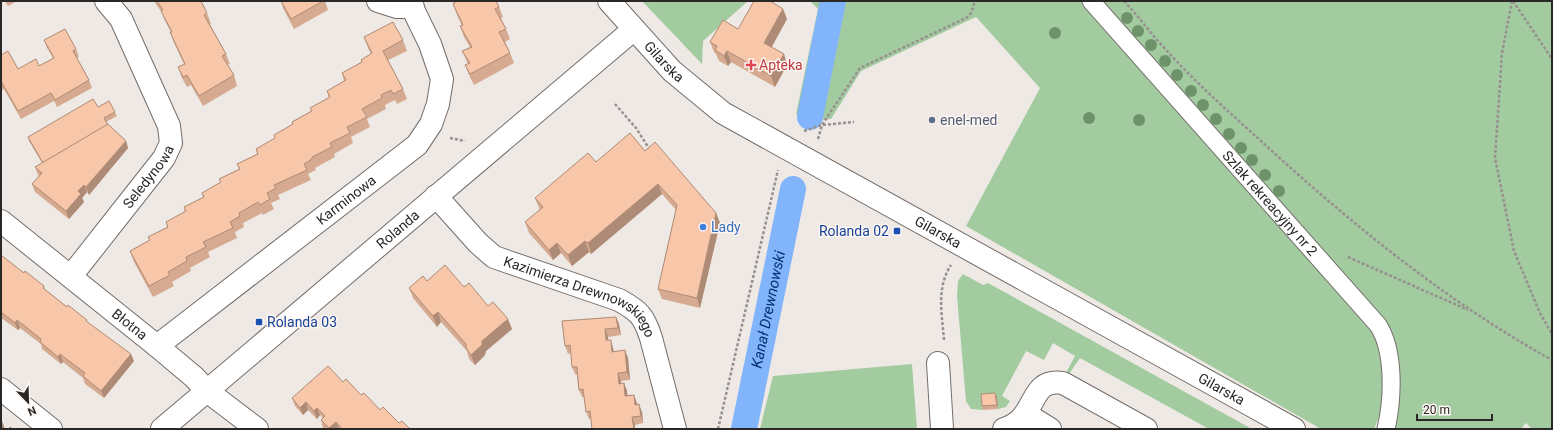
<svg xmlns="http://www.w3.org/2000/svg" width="1553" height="430" font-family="Roboto,sans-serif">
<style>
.green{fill:#a3cba0}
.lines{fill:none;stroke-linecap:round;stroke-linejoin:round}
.canal{stroke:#81b4fb;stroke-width:26}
.pedestrian-casing{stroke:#736d6a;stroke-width:19}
.minor-casing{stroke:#736d6a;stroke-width:24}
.tertiary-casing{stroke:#736d6a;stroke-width:24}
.path{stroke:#96918e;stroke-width:2.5;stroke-dasharray:3 2;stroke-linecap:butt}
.pedestrian{stroke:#fff;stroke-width:17}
.minor{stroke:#fff;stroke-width:22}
.tertiary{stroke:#fff;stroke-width:22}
.tree{fill:#6e936b}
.wall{fill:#d5aa90}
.shaded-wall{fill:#ae8b76}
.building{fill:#f8c6a8;stroke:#ae8b76}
.health-dot{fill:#e0444e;stroke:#fdf6f2;stroke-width:1.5}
.service-dot{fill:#5c6f8a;stroke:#fdf6f2;stroke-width:1.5}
.shop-dot{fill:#3f7fe0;stroke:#fdf6f2;stroke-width:1.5}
.transit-dot{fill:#1a4fb4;stroke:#fdf6f2;stroke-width:1.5}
.labels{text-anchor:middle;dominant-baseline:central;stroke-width:3;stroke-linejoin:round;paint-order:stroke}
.street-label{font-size:14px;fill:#2a2826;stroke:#fdf6f2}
.health-label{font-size:14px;fill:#be3a42;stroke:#fdf6f2;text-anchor:start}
.service-label{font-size:14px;fill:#4e5e75;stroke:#fdf6f2;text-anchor:start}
.shop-label{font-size:14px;fill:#366cbe;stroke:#fdf6f2;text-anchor:start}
.transit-label{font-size:14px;fill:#164399;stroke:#fdf6f2;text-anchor:end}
.water-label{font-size:15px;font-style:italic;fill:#013371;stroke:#fdf6f2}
</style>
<rect width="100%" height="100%" fill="#efe9e5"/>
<g class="green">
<polygon points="642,1 748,1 703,41 702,64"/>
<path d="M810 1H1083L1371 324C1377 333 1378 342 1380 353 1386 385 1387 399 1374 429H1321L966 226 1040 88 976 17 861 71 831 119 812 120 796 114 818 9Z"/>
<polygon points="1099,1 1552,1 1552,429 1532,429 1526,423 1521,429 1393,429 1393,348"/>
<polygon points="963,274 983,285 988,283 1252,429 1209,429 1080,358 1069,374 1067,371 1075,356 1053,343 1044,360 1026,351 1002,396 1010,401 1006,407 998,409 997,397 982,398 983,410 971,409 966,401 957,296 958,281"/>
<polygon points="912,364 917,429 760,429 773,376"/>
</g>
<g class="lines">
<g class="canal">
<polyline points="810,117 833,1"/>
<path id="s1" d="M744 429 793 189"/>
</g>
<g class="pedestrian-casing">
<g id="pedestrian">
<path id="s2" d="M1091 1 1378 325C1395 351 1393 399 1386 429"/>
</g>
</g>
<g class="minor-casing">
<g id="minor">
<polyline points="378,1 397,7 413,7"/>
<path id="s3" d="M436 196 478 243 494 257 619 300C639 311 644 316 651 338L675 429"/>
<path id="s4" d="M1 221 157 346 194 377 207 391 257 429"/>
<path id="s5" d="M71 276 164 158 171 143 169 126 121 19 106 1"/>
<path id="s6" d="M157 346 417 145 431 124 438 104 442 79 430 44 409 1"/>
<polyline points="938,363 942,429"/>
<polyline points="1,389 51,429"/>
<polyline points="1026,414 1050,429"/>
<path id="s7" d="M162 429 633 30"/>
<path d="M1004 429C1039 419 1027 377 1063 383L1146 429"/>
</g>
</g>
<g class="tertiary-casing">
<g id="tertiary">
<path id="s8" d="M609 1 672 71 723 113 1294 429"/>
</g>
</g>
<g class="path">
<path d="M1124 1C1139 17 1152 35 1167 51 1196 83 1229 112 1261 141 1350 223 1446 301 1552 360"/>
<polyline points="1512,1 1502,53 1495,158 1514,251 1540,313 1552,334"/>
<polyline points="1513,1 1552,59"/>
<polyline points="615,104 636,128 650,150"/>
<polyline points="804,131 822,125 854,122"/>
<polyline points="450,138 465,141"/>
<polyline points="818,139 822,125 860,68 966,18 971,13 975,1"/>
<polyline points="1348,257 1468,310"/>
<path d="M944 340C942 314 936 288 951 265"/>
<polyline points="718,429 778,170"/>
</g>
<use href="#pedestrian" class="pedestrian"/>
<use href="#minor" class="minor"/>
<use href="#tertiary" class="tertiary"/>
</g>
<g class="tree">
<circle cx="1127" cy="18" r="6"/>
<circle cx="1138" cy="31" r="6"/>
<circle cx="1055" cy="33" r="6"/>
<circle cx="1151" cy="45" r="6"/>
<circle cx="1165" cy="61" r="6"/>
<circle cx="1177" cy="75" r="6"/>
<circle cx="1191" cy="91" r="6"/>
<circle cx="1203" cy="105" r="6"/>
<circle cx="1089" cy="118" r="6"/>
<circle cx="1216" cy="119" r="6"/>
<circle cx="1139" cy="120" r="6"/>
<circle cx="1229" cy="134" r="6"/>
<circle cx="1241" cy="148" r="6"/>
<circle cx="1252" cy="160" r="6"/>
<circle cx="1265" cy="175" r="6"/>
<circle cx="1279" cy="191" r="6"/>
</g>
<g class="wall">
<polygon points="5,1 17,1 8,6"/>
<polygon points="154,1 201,1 207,13 211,24 210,24 226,54 230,64 227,65 234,75 237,86 203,106 191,85 187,87 182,78 178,67 184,64 174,43 170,32 171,32 165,21 162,13"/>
<polygon points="281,1 325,1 328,10 294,29 283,8"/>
<polygon points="453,1 496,1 499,7 503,17 501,18 506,29 510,39 505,42 510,53 514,63 474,85 469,75 465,65 468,64 462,51 470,47 464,37 460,26 462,26 457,15 453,4 454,4"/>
<polygon points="783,9 787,19 771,47 784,54 787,65 775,87 731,62 728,66 719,61 716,54 714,52 710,42"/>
<polygon points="364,37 403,40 407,51 388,60 403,89 407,99 397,104 395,100 385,105 386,109 367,119 370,127 351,137 353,143 334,154 335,157 315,168 316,170 308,174 311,180 278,195 280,199 271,203 274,209 263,215 262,213 243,223 244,227 235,232 237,238 208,252 210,257 190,268 191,271 172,282 174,286 153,297 134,262 130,251 150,241 148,237 167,227 166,222 185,212 184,207 203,197 202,193 221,183 219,179 239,169 237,164 257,154 256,149 275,139 274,135 293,125 292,122 311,111 310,108 329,98 327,91 344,81 342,73 362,62 361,60 371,54 368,48"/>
<polygon points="44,40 76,49 79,57 77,58 89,80 92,88 57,107 54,101 21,119 4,89 1,91 1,55 18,69 39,66 53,58 47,48"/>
<polygon points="98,107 115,112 117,116 106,122 108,125 126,141 128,148 89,195 87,192 82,198 84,202 69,219 35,192 32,184 39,176 38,175 35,167 42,163 29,141 28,137"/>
<polygon points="645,151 716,213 720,223 700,308 662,299 658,289 676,210 662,194 591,254 589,252 572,266 561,253 553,260 529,233 525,222 540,210 535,198 596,162"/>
<polygon points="1,254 2,256 24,273 44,286 45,290 89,324 134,361 104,398 85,384 83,378 63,362 61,364 42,349 41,344 20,328 18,330 1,318"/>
<polygon points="427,281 464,287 488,306 512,329 486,351 485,355 475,365 469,359 467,351 441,322 437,327 413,298 409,288"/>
<polygon points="616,317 619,324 621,335 608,337 608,340 613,348 614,352 625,350 628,358 630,380 621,381 621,384 624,383 627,391 627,395 634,395 637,404 642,412 643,423 635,425 591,419 589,419 586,412 584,397 582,397 579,390 577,375 575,374 572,367 571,353 568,354 565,346"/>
<polygon points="343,382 399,423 410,429 325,429 323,428 321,420 323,418 320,415 317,419 308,410 303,415 295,406 292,398"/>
<polygon points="995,393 997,397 998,409 983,410 982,406"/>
</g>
<g class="shaded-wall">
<polygon points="783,9 787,19 768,54 764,43"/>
<polygon points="727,51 731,62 728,66 724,56"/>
<polygon points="784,54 787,65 775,87 771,76"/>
<polygon points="126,141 128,148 89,195 86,187"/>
<polygon points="658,184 662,194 591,254 588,243"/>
<polygon points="84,185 87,192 82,198 84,202 69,219 66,211 78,191"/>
<polygon points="716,213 720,223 700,308 697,298"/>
<polygon points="585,241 589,252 572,266 568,255"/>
<polygon points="557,243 561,253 553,260 549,250"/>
<polygon points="438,312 441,322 437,327 433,316"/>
<polygon points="616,317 619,324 621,335 618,328"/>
<polygon points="508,319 512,329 486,351 485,355 475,365 471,355 482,341"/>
<polygon points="17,320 20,328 18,330 15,323"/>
<polygon points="605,329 608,337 609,348 606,340"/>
<polygon points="611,340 613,348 614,360 612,352"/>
<polygon points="625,350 628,358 630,380 627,372"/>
<polygon points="60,354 63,362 61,364 58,357"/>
<polygon points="131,354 134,361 104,398 101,391"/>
<polygon points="618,373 621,381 622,391 619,384"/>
<polygon points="624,383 627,391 628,403 625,396"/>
<polygon points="995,393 997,397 998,409 997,405"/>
<polygon points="634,395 637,403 638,412 635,405"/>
<polygon points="306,402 308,410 303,415 300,408"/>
<polygon points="639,404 642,412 643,423 641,416"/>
<polygon points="317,408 320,415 317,419 314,411"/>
<polygon points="632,417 635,425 635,429 634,429"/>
<polygon points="2,421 5,429 1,429 1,423"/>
<polygon points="336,422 339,429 329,429 329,428"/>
</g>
<g class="building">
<polygon points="157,1 201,1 207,13 204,15 226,54 222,56 234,75 199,96 187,75 183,77 178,67 185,64 170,32 172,32 161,11 163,10"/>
<polygon points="281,1 323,1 291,19"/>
<polygon points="454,1 496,1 499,7 495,9 506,29 499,32 510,53 470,74 465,65 470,63 462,51 472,47 460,26 463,25 453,4 455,3"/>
<polygon points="754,1 770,1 783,9 764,43 784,54 771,76 727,51 724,56 715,50 717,46 710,42 723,20 738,29"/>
<polygon points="393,22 403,40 383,51 403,89 393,94 391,90 381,95 382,98 362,109 367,117 347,127 350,133 330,143 332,147 312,157 312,159 304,164 307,170 274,185 276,188 267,193 270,199 260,205 258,202 239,213 240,216 230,222 233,228 203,242 206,247 186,257 187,261 168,272 170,275 149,286 130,251 150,240 148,237 168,227 166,222 186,211 184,207 204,197 202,193 221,182 219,179 240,169 237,164 258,154 256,149 275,138 274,135 293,124 292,122 312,111 310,108 330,97 327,91 346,80 342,73 362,62 361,60 372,53 364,37"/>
<polygon points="65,29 76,49 73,51 89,80 55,100 51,93 18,111 1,81 1,55 8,51 18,69 36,59 39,66 54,58 44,40"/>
<polygon points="93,99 98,107 109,101 115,112 104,118 108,125 43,163 28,137"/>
<polygon points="108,124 126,141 86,187 84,185 78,191 81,194 66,211 32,184 42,173 35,167"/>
<polygon points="630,133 645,151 655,142 716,213 697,298 658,289 677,205 658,184 588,243 585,241 568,255 557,243 549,250 525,222 543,207 535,198 588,153 596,162"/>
<polygon points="1,255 24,273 25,271 44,286 43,288 67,307 68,305 87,320 86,321 131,354 101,391 83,376 85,373 60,354 58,357 40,342 41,339 17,320 15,323 1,312"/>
<polygon points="445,265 464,287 469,283 488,306 493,302 508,319 482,341 482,345 471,355 466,348 466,344 438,312 433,316 409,288 423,276 427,281"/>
<polygon points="616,317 618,328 605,329 606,340 611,340 612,352 625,350 627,372 618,373 619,384 624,383 625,396 634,395 635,405 639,404 641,416 632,417 634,429 592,429 590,411 586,412 583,389 579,390 577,367 572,367 570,345 565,346 562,321"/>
<polygon points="328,366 343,382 346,379 361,395 364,393 380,410 383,407 399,423 402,421 410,429 342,429 336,422 329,428 321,420 325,416 317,408 314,411 306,402 300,408 292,398"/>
<polygon points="995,393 997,405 982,406 981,394"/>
<polygon points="10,427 13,429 8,429"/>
</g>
<path class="health-dot" d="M749 59h4v4h4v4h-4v4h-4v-4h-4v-4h4z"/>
<circle class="service-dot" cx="932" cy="120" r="4"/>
<circle class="shop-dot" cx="703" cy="227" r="4"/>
<g class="transit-dot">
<rect x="893" y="227" width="8" height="8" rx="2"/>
<rect x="255" y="318" width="8" height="8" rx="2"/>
</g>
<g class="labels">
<g class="street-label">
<text stroke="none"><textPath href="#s8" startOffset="82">Gilarska</textPath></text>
<text stroke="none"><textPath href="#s5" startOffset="126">Seledynowa</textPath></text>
<text stroke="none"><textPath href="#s6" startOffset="239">Karminowa</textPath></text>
<text stroke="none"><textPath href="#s2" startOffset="270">Szlak rekreacyjny nr 2</textPath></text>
<text stroke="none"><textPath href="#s7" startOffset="309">Rolanda</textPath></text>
<text stroke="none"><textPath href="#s8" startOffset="406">Gilarska</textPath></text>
<text stroke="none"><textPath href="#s3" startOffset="181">Kazimierza Drewnowskiego</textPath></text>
<text stroke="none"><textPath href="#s4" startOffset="165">Błotna</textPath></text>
<text stroke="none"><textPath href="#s8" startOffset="730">Gilarska</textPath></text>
</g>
<g class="health-label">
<text x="759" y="65">Apteka</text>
</g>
<g class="service-label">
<text x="940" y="120">enel-med</text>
</g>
<g class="shop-label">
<text x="711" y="227">Lady</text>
</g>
<g class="transit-label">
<text x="889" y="231">Rolanda 02</text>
<text x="267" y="322" text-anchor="start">Rolanda 03</text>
</g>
<g class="water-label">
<text stroke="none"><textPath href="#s1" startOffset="122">Kanał Drewnowski</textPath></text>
</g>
</g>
<rect width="1553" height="430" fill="none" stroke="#2a2826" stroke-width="4"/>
<g transform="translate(28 402) rotate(157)" stroke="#fdf6f2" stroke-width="3" paint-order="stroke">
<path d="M0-3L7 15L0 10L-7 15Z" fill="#2a2826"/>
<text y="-6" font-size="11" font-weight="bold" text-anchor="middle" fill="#2a2826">N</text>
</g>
<path d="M1417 414v6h75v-6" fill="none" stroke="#2a2826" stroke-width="2"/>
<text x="1423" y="414" font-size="12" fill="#2a2826" stroke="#fdf6f2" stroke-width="3" paint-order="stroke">20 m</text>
</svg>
